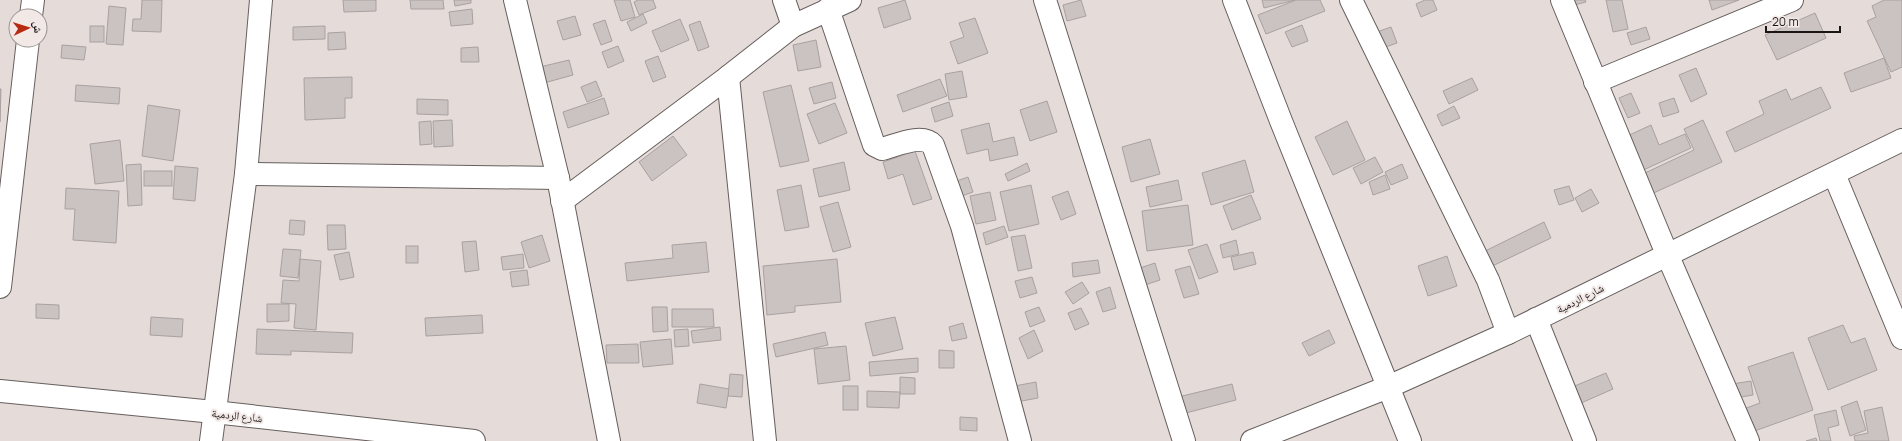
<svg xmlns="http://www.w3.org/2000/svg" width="1902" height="441" font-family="Manrope,'Noto Naskh Arabic',sans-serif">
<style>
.building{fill:#cbc3c1;stroke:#a9a19f}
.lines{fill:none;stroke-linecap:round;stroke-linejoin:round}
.minor-casing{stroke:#665f5d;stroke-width:24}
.minor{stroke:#fff;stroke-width:22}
.labels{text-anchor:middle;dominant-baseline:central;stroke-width:4;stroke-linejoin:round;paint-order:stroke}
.street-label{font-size:11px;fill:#191615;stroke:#f2e9e7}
</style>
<rect width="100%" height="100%" fill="#e5dcda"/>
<g class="building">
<polygon points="142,0 162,0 161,32 132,31 133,19 141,19"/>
<polygon points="343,0 376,0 376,11 344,12"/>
<polygon points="410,0 443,0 444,9 411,9"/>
<polygon points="454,0 471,0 471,3 455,6"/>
<polygon points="614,0 630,0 635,17 621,21"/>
<polygon points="638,0 653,0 656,8 639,15 634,2"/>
<polygon points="905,0 911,19 884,28 878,8"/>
<polygon points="1081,0 1086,16 1067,21 1063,5"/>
<polygon points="1262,0 1295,0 1264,8"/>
<polygon points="1296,0 1320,0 1325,11 1266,34 1258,15"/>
<polygon points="1425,0 1433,0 1437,10 1421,17 1416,4"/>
<polygon points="1564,0 1585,0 1586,2 1566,7"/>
<polygon points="1606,0 1622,0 1628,29 1613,32"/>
<polygon points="1709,0 1739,0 1712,10"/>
<polygon points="1884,0 1902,0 1902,67 1891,72 1867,21 1876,17 1872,6"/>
<polygon points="109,6 126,8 123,45 106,44"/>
<polygon points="472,9 473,24 451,26 449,12"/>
<polygon points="1815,13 1826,38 1777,60 1765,35"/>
<polygon points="643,14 647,23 631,31 627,22"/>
<polygon points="575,16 581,35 563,40 557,21"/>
<polygon points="975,18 988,53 958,64 950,42 964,37 959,23"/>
<polygon points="680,19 689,40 661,52 652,31"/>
<polygon points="605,20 612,41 601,45 593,24"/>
<polygon points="700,21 709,47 698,51 689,25"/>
<polygon points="1302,25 1308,41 1292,47 1285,32"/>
<rect x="90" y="26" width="14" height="16"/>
<polygon points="325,26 325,39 293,40 293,27"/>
<polygon points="1391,27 1397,43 1380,49 1374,33"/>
<polygon points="1646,27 1650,39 1631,45 1627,33"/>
<polygon points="345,32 346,49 328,50 328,33"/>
<polygon points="816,40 821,67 798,71 793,45"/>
<polygon points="62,45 86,47 84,60 61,58"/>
<polygon points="618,46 624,61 608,68 602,52"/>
<polygon points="478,47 479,62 461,62 461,48"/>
<polygon points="658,56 666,77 653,82 645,61"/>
<polygon points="1884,58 1891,78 1851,92 1844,73"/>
<polygon points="569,60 573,75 544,83 540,67"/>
<polygon points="1696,68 1707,94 1691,102 1679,75"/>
<polygon points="962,71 967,97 949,100 945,74"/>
<polygon points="352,77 352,98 345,98 345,118 305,120 304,78"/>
<polygon points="1472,78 1478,90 1449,104 1443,91"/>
<polygon points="940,79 947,96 903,112 897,95"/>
<polygon points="596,81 602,96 587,102 581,87"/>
<polygon points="832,82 836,98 814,104 809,88"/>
<polygon points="76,85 120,88 119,104 75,101"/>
<polygon points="791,85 809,161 780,167 763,92"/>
<polygon points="1821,87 1831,108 1735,152 1726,132 1764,114 1759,101 1786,89 1791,100"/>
<polygon points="0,89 1,89 0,122"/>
<polygon points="1631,93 1640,113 1628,118 1619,98"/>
<polygon points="604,98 609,114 568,128 563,112"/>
<polygon points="1674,98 1679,112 1663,117 1659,103"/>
<polygon points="417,99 448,100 448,115 417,114"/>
<polygon points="1047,101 1057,132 1030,141 1020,110"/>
<polygon points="949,102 953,116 935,122 931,108"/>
<polygon points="835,103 847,133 819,144 807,114"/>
<polygon points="148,105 180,110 173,161 142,156"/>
<polygon points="1454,106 1460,118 1442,126 1437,115"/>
<polygon points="452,120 453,146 434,147 433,121"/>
<polygon points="1703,120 1722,162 1638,200 1630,180 1694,150 1684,129"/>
<polygon points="431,121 432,144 420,145 419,122"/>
<polygon points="1347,121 1365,160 1333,175 1315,137"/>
<polygon points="989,123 993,142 1014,137 1018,155 990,161 988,149 967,154 961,130"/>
<polygon points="1651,125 1659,145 1685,134 1691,148 1637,173 1621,139"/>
<polygon points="673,136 687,155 652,181 639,162"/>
<polygon points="1150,139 1160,174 1131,182 1122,147"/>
<polygon points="120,140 124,181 95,184 90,144"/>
<polygon points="915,151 932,199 913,205 903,174 888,179 883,162"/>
<polygon points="1375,157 1383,172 1361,184 1353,168"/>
<polygon points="1245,160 1254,192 1211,205 1202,173"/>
<polygon points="844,162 850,190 819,197 813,169"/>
<polygon points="1027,163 1030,171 1008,181 1005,174"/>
<polygon points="141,164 142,205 128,206 126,165"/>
<polygon points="1402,164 1408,178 1391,185 1385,172"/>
<polygon points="175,166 198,168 195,201 173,199"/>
<rect x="144" y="171" width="28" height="15"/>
<polygon points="1385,175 1390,189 1373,195 1369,182"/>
<polygon points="968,177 973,192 959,197 954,182"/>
<polygon points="1178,180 1182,200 1150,207 1146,187"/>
<polygon points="801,185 809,227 785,231 777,190"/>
<polygon points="1031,185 1039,224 1009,231 1000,192"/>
<polygon points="1569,186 1574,200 1559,205 1554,190"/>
<polygon points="66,188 119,191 116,243 73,240 75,209 65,209"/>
<polygon points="1591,189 1599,203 1582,212 1575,198"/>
<polygon points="1068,191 1076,214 1061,220 1052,197"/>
<polygon points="990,192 996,220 976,224 970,196"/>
<polygon points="1251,195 1261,219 1232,230 1223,206"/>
<polygon points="838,202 851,247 833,252 820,207"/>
<polygon points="1188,205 1193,245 1147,251 1142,211"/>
<polygon points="290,220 305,221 304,235 289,234"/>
<polygon points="1544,222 1551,238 1484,270 1477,255"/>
<polygon points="327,225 345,225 346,249 328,250"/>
<polygon points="1004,226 1008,237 986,245 983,233"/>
<polygon points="542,235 550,261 529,268 521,242"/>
<polygon points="1025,235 1032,268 1018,271 1011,237"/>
<polygon points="1236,240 1239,254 1223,258 1220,245"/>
<polygon points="476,241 479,270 465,272 462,242"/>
<polygon points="706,242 709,272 627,281 625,263 673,258 672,245"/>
<polygon points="1207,244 1218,272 1199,279 1188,250"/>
<rect x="406" y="246" width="12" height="17"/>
<polygon points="283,249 301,250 298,278 280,276"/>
<polygon points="349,252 354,277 340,280 334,255"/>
<polygon points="1253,252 1256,264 1234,270 1231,257"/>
<polygon points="523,254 524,268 503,270 501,257"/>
<polygon points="1447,256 1457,286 1428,296 1418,266"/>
<polygon points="300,259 321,261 316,330 294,328 296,304 281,303 283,280 299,281"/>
<polygon points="837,259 841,302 795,306 795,312 767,315 763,266"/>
<polygon points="1098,260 1100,273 1073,277 1072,263"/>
<polygon points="1155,263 1160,280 1142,286 1137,269"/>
<polygon points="1190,266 1199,294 1184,298 1175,270"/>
<polygon points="527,270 529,285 512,287 510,272"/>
<polygon points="1032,277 1037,293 1020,298 1015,281"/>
<polygon points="1082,282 1089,293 1073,304 1065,292"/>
<polygon points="1110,287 1116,308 1103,312 1096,292"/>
<polygon points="36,304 59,305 59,319 36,318"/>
<polygon points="267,304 289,304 289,321 267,322"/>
<polygon points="652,307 667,307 668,331 653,332"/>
<polygon points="1039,307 1045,321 1030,327 1025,312"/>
<polygon points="1081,308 1089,324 1075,330 1068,313"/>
<polygon points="672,309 713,309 714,327 672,327"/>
<polygon points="482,315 483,333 426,336 425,318"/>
<polygon points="151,317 183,319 182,337 150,335"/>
<polygon points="895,317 903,349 873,356 865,323"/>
<polygon points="963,323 967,338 952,341 949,327"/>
<polygon points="1843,325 1851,343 1865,338 1877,370 1828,390 1808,338"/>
<polygon points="720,327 721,340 693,343 691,331"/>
<polygon points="257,329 353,333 352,353 291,351 291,355 256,354"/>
<polygon points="688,329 689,346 675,347 674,330"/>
<polygon points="1034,330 1043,351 1028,359 1019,338"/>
<polygon points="1329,330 1335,343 1309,356 1302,343"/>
<polygon points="825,332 828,345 776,357 773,344"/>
<polygon points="671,339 673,364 643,367 640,342"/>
<polygon points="638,344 639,363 607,363 606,345"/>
<polygon points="846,346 850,380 818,384 814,349"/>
<polygon points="939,350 954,351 954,368 939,368"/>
<polygon points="1793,352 1813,410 1749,433 1741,410 1760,403 1748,367"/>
<polygon points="918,358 918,372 870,376 869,362"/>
<polygon points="1606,373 1613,389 1572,407 1565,390"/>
<polygon points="730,374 743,375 742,397 728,396"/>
<polygon points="900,377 915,378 915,394 900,394"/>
<polygon points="1751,381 1753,395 1735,398 1732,384"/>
<polygon points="1036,382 1038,398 1011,403 1009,387"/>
<polygon points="700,384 729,389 726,408 697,403"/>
<polygon points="1232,384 1236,400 1178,415 1174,398"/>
<rect x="843" y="386" width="15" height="24"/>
<polygon points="867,391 900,392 899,408 867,407"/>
<polygon points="1857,401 1866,430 1850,436 1841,407"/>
<polygon points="1882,407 1889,441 1855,441 1854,436 1868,433 1864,411"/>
<polygon points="1836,410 1839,425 1828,428 1831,441 1820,441 1814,415"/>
<polygon points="960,417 977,418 977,431 960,430"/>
<polygon points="1816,438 1817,441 1806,441"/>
</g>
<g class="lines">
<g class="minor-casing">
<g id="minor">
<polyline points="515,0 558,178 609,441"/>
<polyline points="784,0 793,26"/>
<polyline points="1045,0 1184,441"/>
<polyline points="1234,0 1281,121 1410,441"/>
<polyline points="1351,0 1488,280 1508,333"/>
<polyline points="1562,0 1667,254 1748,441"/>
<path d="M828 9 874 145 882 149C897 145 922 133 933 145L962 226 1020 441"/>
<polyline points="31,16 33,0"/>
<polyline points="728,77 765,441"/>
<polyline points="1595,82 1792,0"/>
<polyline points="246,174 558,178"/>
<polyline points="1834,174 1902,338"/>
<polyline points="562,201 728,77 793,26 850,0"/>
<polyline points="0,287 28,40"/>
<polyline points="1536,319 1585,441"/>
<polyline points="0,391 214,412 474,441"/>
<polyline points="211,441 246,174 261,0"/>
<polyline points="1252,441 1388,387 1508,333 1902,140"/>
</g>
</g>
<use href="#minor" class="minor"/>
</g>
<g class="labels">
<g class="street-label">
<text transform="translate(1580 298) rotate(-27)">شارع الردمية</text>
<text transform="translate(237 415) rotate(6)">شارع الردمية</text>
</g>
</g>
<g transform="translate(28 28) rotate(86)"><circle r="19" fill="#f2e9e7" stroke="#9b9593"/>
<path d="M0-3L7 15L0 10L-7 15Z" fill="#b72b12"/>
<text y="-6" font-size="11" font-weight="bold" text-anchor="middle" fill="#191615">ش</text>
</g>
<path d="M1766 26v6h74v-6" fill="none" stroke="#191615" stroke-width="2"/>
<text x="1772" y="26" font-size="12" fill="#191615" stroke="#f2e9e7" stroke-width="3" paint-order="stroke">20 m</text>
</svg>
